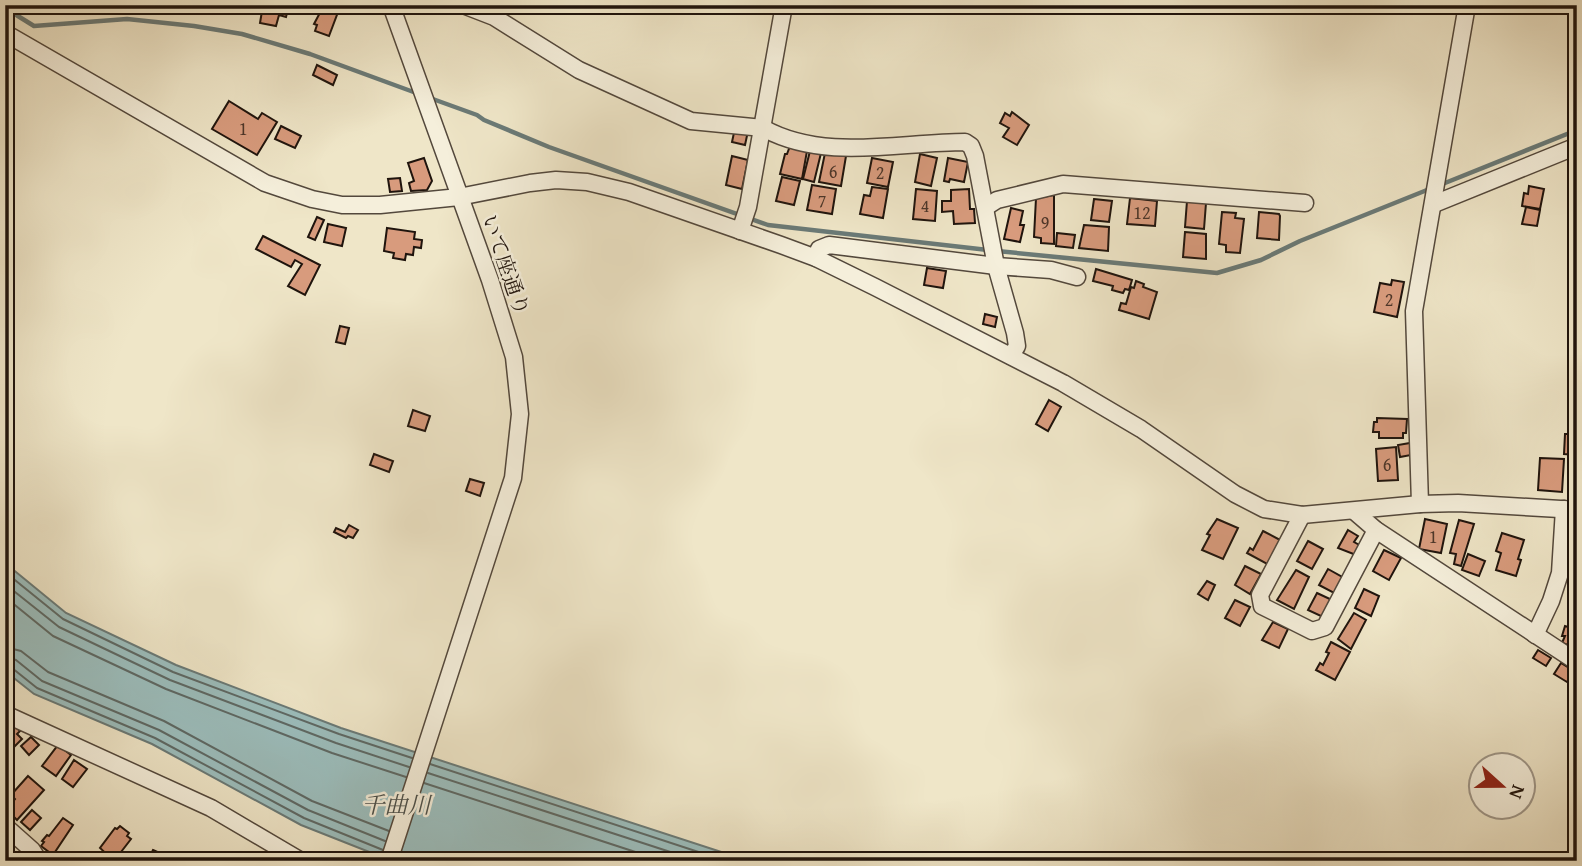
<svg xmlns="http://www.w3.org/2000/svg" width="1582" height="866" font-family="'Gentium Book Plus','Noto Serif JP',serif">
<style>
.water{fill:#9cbebd;stroke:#6a7a77;stroke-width:2}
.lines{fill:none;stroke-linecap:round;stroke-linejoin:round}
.shore{stroke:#5e6965;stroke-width:2}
.stream{stroke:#6a7a77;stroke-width:4.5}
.building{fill:#d89b7d;stroke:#1f140d;stroke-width:2}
.minor-casing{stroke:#53483c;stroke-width:19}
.minor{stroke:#f5efdb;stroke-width:16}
.labels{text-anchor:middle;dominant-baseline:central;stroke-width:5;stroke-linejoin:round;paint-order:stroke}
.number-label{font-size:18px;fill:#4d3629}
.street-label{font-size:21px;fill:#1f140d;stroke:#f5efdb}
.water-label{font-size:23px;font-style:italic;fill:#4b504b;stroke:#f5efdb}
</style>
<rect width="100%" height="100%" fill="#efe6c8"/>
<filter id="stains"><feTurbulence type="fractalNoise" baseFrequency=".00286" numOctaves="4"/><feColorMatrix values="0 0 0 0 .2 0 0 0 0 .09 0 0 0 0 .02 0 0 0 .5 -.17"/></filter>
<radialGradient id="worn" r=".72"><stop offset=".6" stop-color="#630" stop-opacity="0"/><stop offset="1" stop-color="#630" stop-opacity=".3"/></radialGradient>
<polygon class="water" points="5,563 66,613 176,665 341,728 749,861 392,861 301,825 152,744 34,694 5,671"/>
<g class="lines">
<g class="shore">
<polyline points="5,572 63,619 173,672 339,734 412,758"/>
<polyline points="5,584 59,627 170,680 336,743 409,767"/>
<polyline points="5,597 53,636 166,689 332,753 406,777"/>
<polyline points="5,647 21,651 48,672 164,721 312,801 389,831"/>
<polyline points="5,657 16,660 42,681 159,730 308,810 385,841"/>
<polyline points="5,666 12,668 37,688 155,738 304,818 383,850"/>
<polyline points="430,764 726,861"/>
<polyline points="428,773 698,861"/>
<polyline points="424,783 663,861"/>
</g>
<g class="stream">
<polyline points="5,8 34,26 127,19 194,26 242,34 310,54 419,94"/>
<polyline points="430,98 477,115 484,120 549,147 768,225 988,250"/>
<polyline points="1440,185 1577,130"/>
<polyline points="997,251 1217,273 1261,260 1300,241 1432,188"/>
</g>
</g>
<g class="building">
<polygon points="263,5 289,5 286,17 279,15 276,26 260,23"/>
<polygon points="323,7 338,12 329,36 315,31 317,25 314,24"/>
<polygon points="317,65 337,75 333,85 313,75"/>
<polygon points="229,101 258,119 262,113 277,122 257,155 212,129"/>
<polygon points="1012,112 1029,125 1017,145 1003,137 1009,128 1000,123 1005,113 1010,116"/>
<polygon points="281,126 301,136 295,148 275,139"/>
<polygon points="735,128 748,131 745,145 732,142"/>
<polygon points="790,146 807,151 802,179 780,174 785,154 787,154"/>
<polygon points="810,151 821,153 814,182 803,179"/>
<polygon points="825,153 846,156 841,186 819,182"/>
<polygon points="920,154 937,158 931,186 915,182"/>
<polygon points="732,156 748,160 742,189 726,185"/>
<polygon points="424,158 432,181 427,190 411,191 409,183 414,181 408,163"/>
<polygon points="872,158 893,162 888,187 867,183"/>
<polygon points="948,158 968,162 964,182 950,179 949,182 944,181"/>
<polygon points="782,177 800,181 794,205 776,201"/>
<polygon points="400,178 402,191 390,192 388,179"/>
<polygon points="812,185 836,189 832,214 807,210"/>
<polygon points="1529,186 1544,189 1540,209 1522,206 1524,193 1528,194"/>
<polygon points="872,187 888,189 883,218 860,214 864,195 870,196"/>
<polygon points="916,189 937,191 935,221 913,219"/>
<polygon points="969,189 970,209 974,209 975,223 954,224 953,211 942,212 942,201 951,201 951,190"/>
<polygon points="1054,195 1054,244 1041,243 1041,238 1034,237 1036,198"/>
<polygon points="1130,198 1157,201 1155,226 1127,224"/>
<polygon points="1094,199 1112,201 1109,222 1091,220"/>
<polygon points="1187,201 1206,203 1204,229 1185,227"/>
<polygon points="1526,207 1540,210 1537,226 1522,224"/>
<polygon points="1011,208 1023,211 1020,225 1024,225 1020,242 1004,239"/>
<polygon points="1222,212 1236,213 1235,218 1244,219 1240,253 1226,252 1226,245 1219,244"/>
<polygon points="1259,212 1279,214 1280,216 1279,240 1257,238"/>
<polygon points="317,217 324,220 315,240 308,237"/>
<polygon points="328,224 346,228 342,246 324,242"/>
<polygon points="1084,225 1109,227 1108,251 1079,248"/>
<polygon points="387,228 415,232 414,239 422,240 421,248 414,247 413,255 406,254 405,260 393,258 394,253 384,251"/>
<polygon points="1185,232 1206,234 1206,259 1183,257"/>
<polygon points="1057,233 1075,235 1073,248 1056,246"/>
<polygon points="263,236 320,265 305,295 288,286 302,264 295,260 291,267 256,249"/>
<polygon points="927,268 946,271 943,288 924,285"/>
<polygon points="1096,269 1132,280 1129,290 1125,289 1123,293 1112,290 1113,286 1093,281"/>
<polygon points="1392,280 1404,282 1397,317 1374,312 1380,283 1391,285"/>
<polygon points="1136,281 1144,284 1143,287 1157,292 1149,319 1119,310 1121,303 1126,304 1131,287 1134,288"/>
<polygon points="985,314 997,317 995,327 983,324"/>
<polygon points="340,326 349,328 345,344 336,342"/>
<polygon points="1049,400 1061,407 1048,431 1036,424"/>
<polygon points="413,410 430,416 425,431 408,426"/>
<polygon points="1377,418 1407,419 1406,433 1403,433 1403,438 1379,438 1379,432 1373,432 1374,422 1377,422"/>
<polygon points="1565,434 1577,434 1577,455 1564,454"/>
<polygon points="1410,443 1411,455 1400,457 1398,445"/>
<polygon points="1396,447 1398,480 1378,481 1376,449"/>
<polygon points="374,454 393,461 389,472 370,465"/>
<polygon points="1540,458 1564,459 1562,492 1538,490"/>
<polygon points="470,479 484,483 480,496 466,491"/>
<polygon points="1217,519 1238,528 1223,559 1202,550 1210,535 1207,534"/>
<polygon points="1425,519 1447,524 1441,553 1419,549"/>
<polygon points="1459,520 1474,524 1461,566 1454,564 1456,554 1450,553"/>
<polygon points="349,525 358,530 353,538 348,536 346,538 334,532 336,528 345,532"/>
<polygon points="1348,530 1358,536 1354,542 1361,546 1356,555 1338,548"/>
<polygon points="1263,531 1282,541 1269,565 1247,553 1250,548 1253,550"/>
<polygon points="1502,533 1524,540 1518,559 1521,560 1516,576 1496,570 1501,553 1496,551"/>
<polygon points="1308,541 1323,549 1312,569 1297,561"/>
<polygon points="1384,550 1401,558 1389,580 1373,571"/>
<polygon points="1468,554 1485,561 1479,576 1462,570"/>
<polygon points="1245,566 1261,574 1250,594 1235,585"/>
<polygon points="1328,569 1344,578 1336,594 1319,585"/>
<polygon points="1296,570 1309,577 1294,609 1277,600"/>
<polygon points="1207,581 1215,585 1208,600 1198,594"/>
<polygon points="1364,589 1379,596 1371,616 1355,608"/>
<polygon points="1317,593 1332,600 1323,617 1308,610"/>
<polygon points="1235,600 1250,607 1240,626 1225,618"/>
<polygon points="1573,612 1577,613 1577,648 1562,643 1565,636 1562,636 1565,626 1568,627"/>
<polygon points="1354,613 1366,620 1351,649 1338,639"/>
<polygon points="1273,622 1288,629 1279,648 1262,640"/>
<polygon points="1331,642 1350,652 1335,680 1316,670 1320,663 1323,665 1329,653 1326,652"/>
<polygon points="1538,650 1551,658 1546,666 1533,658"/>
<polygon points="1561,663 1574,671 1567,682 1554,674"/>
<polygon points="12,723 20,731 17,734 22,739 5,756 5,730"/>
<polygon points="31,737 39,745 29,755 21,746"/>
<polygon points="58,745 71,755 56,776 42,766"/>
<polygon points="74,760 87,769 73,787 62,779"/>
<polygon points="28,776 44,790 17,820 8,811 8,808 15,799 11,795"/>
<polygon points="32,810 41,818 30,830 21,822"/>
<polygon points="63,818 73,825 53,855 41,846 44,842 42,841 47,835 49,836"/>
<polygon points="120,826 129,833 127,836 131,839 114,861 100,848 115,828 117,829"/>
<polygon points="153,850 162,854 161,856 183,861 140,861 144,853 150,856"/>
</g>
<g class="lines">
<g class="minor-casing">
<g id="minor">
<path d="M463 5 494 17 579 70 691 121 763 128C824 162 899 142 965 142L971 146 975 156 996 266 1015 333 1017 346 1011 356"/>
<polyline points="5,33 265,183 312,199 342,205 380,205 459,197 530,183 556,180 587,182 629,192 781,245 816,258 875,287 1063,383 1141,429 1235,494 1264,509 1302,515 1420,504 1458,503 1577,510"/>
<polyline points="1434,204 1577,146"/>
<polyline points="986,207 997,200 1063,184 1305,203"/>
<polyline points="740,231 748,207 784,5"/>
<polyline points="816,258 819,249 829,245 996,266 1051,270 1077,277"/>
<polyline points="1420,504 1414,311 1467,5"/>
<polyline points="1354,511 1376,530 1577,662"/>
<polyline points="1302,515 1260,595 1262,606 1312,631 1325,627 1376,530"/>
<polyline points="1535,635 1551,601 1560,573 1564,509"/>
<polyline points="5,714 211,808 301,861"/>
<polyline points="5,826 32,850 39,861"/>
<polyline points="389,861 513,478 520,414 514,357 490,280 391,5"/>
</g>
</g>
<use href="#minor" class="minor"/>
</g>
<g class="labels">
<g class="number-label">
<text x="243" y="128">1</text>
<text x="833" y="171">6</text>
<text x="880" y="172">2</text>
<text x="822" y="200">7</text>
<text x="925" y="205">4</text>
<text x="1142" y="212">12</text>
<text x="1045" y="222">9</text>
<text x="1389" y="299">2</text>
<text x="1387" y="464">6</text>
<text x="1433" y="536">1</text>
</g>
<g class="street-label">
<text transform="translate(506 265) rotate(71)">いて座通り</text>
</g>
<g class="water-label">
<text x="396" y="804">千曲川</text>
</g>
</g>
<rect width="1582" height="866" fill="none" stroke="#efe6c8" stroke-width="28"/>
<rect x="7" y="7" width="1568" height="852" fill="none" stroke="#1f140d" stroke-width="3.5"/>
<rect x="14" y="14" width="1554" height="838" fill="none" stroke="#1f140d" stroke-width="2"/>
<g transform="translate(1502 786) rotate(111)"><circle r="33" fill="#f5efdb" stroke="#9f9789" stroke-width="2"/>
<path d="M0-5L12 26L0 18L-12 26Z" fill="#8f2418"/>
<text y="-10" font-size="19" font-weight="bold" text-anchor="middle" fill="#1f140d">N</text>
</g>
<rect width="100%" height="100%" filter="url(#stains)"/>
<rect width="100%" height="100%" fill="url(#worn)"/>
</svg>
